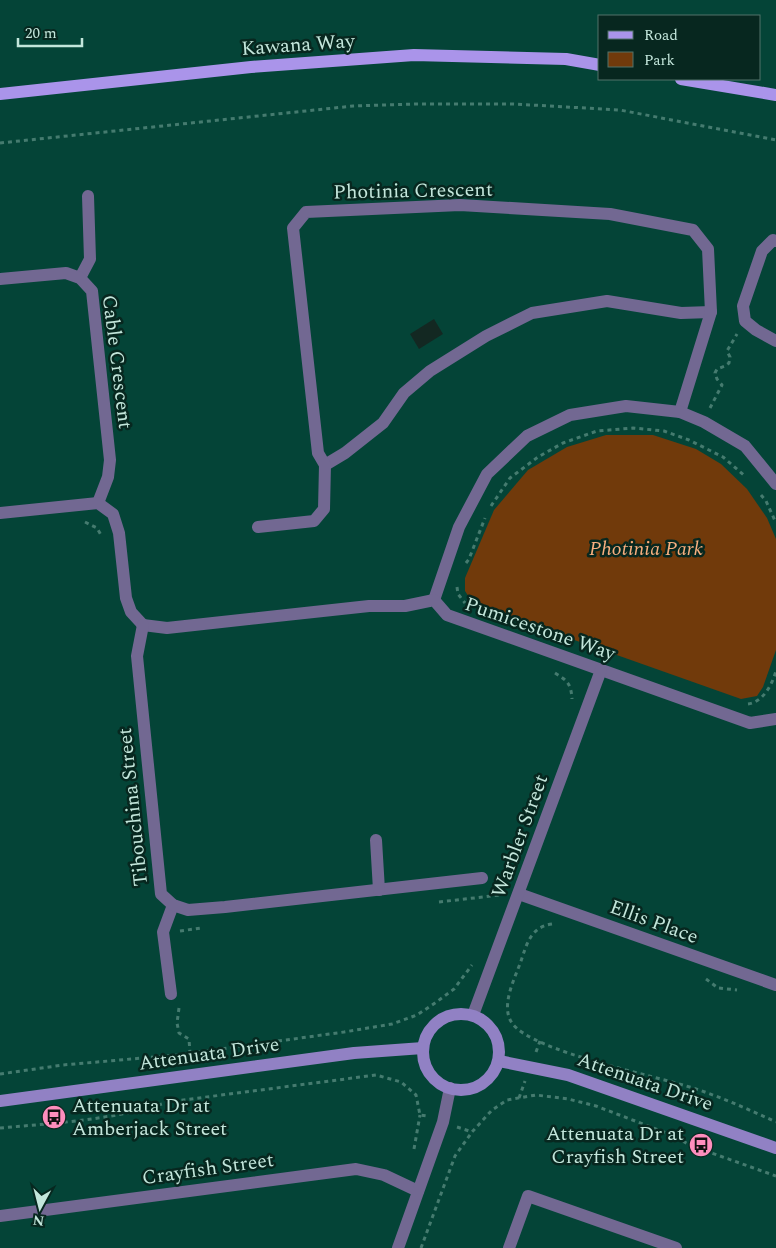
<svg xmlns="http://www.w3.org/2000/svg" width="776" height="1248" font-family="Spectral,serif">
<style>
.green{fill:#713a0b}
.water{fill:#132822}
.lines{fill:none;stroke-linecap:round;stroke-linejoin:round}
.path{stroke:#457b6f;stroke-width:3;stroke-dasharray:4 4;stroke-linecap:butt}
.lane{stroke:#726892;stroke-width:12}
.street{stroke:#726892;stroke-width:12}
.secondary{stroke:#9181c4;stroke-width:12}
.primary{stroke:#aa94ea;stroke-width:12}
.labels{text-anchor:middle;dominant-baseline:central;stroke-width:5;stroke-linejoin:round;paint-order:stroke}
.street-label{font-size:20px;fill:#c3e6db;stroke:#07271f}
.park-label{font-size:20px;font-style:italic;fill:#f7af7f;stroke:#07271f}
.poi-label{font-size:20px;fill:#c3e6db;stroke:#07271f;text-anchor:start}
</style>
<rect width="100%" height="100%" fill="#044437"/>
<polygon class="green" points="606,435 653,435 696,449 721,464 747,489 767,518 776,539 776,650 763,687 757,696 741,699 481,607 471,600 465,591 465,578 494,510 528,470 567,447"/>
<polygon class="water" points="434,319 443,334 419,349 410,334"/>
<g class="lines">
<g class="path">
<polyline points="0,143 353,106 415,104 514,104 620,110 776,140"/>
<polyline points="710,408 722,385 717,379 715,373 717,369 725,366 729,363 730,357 727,351 737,334"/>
<polyline points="761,495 766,501 776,523"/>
<polyline points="491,506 510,478 538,457 563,443 597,431 633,428 664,431 689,440 723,457 746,477"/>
<polyline points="85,522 97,528 101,535"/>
<polyline points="466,563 469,559 485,518"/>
<polyline points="457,587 458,594 465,603"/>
<path d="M555 673C568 681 571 684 572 699"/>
<path d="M748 704C763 702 772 685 776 671"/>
<polyline points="439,902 500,895"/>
<path d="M552 924C531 927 527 943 521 961 515 978 500 1006 512 1023 532 1052 658 1076 696 1089 723 1098 750 1110 776 1122"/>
<polyline points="180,931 201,928"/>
<polyline points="706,979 718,988 737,990"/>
<polyline points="179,1008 177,1023 179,1033 189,1039 190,1053"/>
<polyline points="536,1052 540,1041"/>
<polyline points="0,1074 63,1065 177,1055 344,1032 392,1024 417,1015 435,1003 454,989 472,965"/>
<polyline points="519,1098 525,1081"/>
<polyline points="457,1127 472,1132 492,1110 507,1100 536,1095 568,1099 596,1106 669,1134 692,1146 776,1176"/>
<path d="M0 1128C56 1123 114 1120 168 1102L376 1075 401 1082 416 1095 420 1115 428 1116"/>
<polyline points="414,1149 420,1115"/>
<polyline points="421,1248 455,1156 472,1132"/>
</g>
<g class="lane">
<polyline points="80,278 90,259 88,196"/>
<polyline points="171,994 163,932 173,905"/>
</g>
<g class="street">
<polyline points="776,241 773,240 762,251 743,306 745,321 756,330 776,341"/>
<polyline points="0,279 66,273 80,278 92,291 110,460 108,477 98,503"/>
<polyline points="325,465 345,453 383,423 404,393 430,371 486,336 532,313 607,301 681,313 711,312"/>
<polyline points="0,513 98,503 113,514 119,533 126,598 131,612 143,625"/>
<polyline points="258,527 314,521 324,509 325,465 318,453 293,228 306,212 460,205 610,214 693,230 708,249 711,312 680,412"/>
<polyline points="434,600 459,527 487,474 527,436 570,415 626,406 680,412 704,422 745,446 776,484"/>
<polyline points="143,625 167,628 369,606 405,606 434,600 447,615 750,723 776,719"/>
<polyline points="143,625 137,656 161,894 173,905 188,910 225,907 482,878"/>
<polyline points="376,840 379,890"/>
<polyline points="519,894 776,985"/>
<polyline points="473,1015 601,670"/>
<polyline points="0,1216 356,1169 384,1175 418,1191"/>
<polyline points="398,1248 443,1122 450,1088"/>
<polyline points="509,1248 528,1196 676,1248"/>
</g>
<g class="secondary">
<circle cx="461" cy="1052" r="38"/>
<polyline points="499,1061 568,1075 776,1148"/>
<polyline points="0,1101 354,1053 423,1048"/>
</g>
<g class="primary">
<polyline points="681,79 776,95"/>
<polyline points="0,94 251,67 414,55 566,59 600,65"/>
</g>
</g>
<defs>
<g id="bus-disc" transform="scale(1.25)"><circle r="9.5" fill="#fe8ebd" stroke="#07271f"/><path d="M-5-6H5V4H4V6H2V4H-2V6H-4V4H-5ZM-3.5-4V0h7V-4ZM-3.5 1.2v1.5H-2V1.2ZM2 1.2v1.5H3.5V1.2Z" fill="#111"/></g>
</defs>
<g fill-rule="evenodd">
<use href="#bus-disc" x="54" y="1117"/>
<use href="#bus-disc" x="701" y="1145"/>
</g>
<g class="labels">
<g class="street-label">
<text transform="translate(298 45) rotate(-4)">Kawana Way</text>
<text transform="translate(413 191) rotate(-1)">Photinia Crescent</text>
<text transform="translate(117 362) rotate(83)">Cable Crescent</text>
<text transform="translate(540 629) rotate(19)">Pumicestone Way</text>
<text transform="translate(133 807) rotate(-96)">Tibouchina Street</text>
<text transform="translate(520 836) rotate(-70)">Warbler Street</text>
<text transform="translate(654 922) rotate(20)">Ellis Place</text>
<text transform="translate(209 1054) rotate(-8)">Attenuata Drive</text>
<text transform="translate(645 1082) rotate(19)">Attenuata Drive</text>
<text transform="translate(208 1169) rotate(-8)">Crayfish Street</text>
</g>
<g class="park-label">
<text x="646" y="549">Photinia Park</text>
</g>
<g class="poi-label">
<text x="72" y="1106">Attenuata Dr at<tspan x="72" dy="23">Amberjack Street</tspan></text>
<text x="684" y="1134" text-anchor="end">Attenuata Dr at<tspan x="684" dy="23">Crayfish Street</tspan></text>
</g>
</g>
<rect x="598" y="15" width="162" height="65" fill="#07271f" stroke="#52736a"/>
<rect x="608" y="31" width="25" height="8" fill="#aa94ea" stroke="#52736a"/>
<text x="644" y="40" font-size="15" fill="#c3e6db">Road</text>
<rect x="608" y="52" width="25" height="15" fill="#713a0b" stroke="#52736a"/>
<text x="644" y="65" font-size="15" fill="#c3e6db">Park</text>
<g transform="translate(40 1208) rotate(187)" stroke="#07271f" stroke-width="4" paint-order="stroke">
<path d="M0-4L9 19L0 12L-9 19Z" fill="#c3e6db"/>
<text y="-8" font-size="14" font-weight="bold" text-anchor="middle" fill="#c3e6db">N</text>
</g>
<path d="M18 38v8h64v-8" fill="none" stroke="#c3e6db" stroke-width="2.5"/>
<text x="25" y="38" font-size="15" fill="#c3e6db" stroke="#07271f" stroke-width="4" paint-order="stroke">20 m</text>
</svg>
